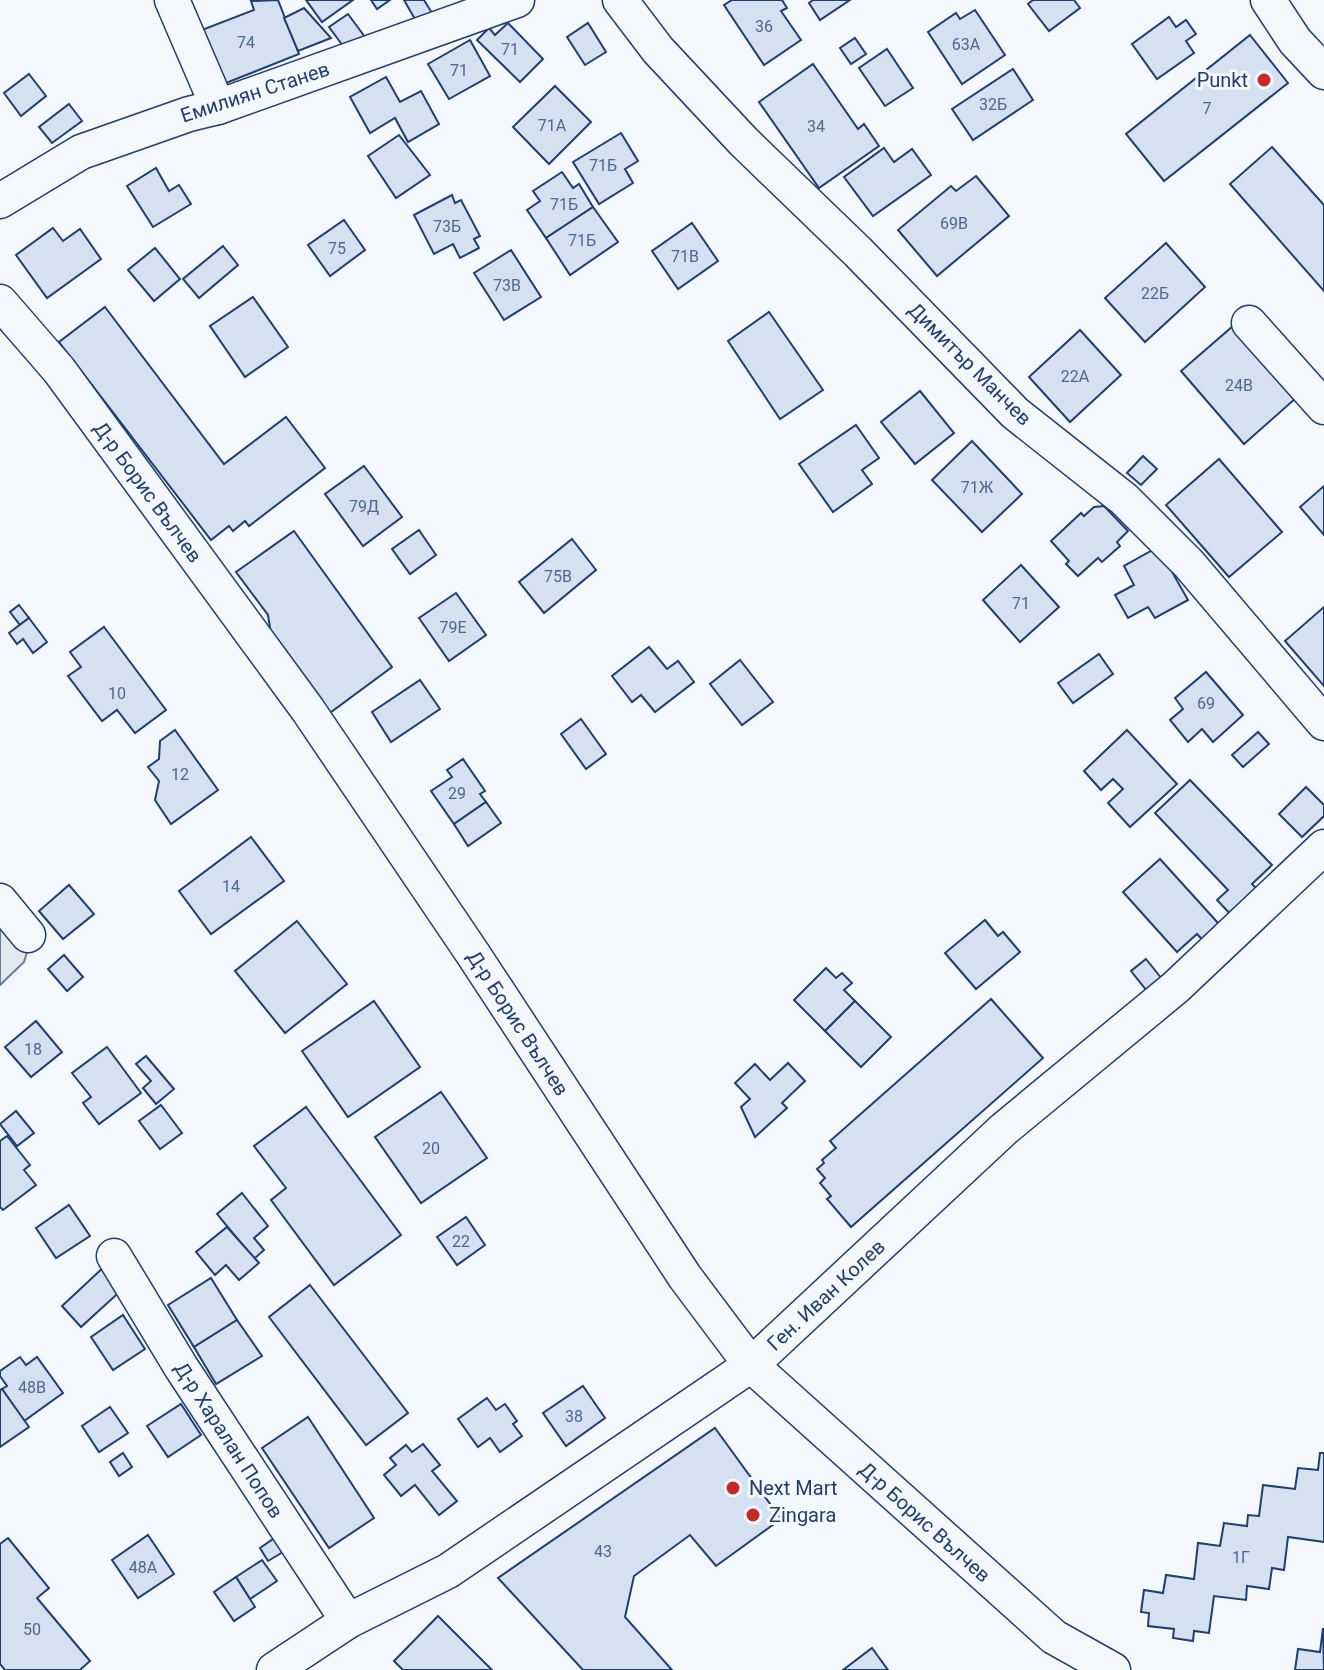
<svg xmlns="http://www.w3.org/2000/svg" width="1324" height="1670" font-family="Roboto,sans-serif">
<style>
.green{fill:#e3e9f0;stroke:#687fa3;stroke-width:2}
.building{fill:#d5e0f0;stroke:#1d3f73;stroke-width:2}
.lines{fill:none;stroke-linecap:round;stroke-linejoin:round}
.minor-casing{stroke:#1d3f73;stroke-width:37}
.minor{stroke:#f4f7fb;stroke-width:34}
.poi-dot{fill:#c62828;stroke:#f4f7fb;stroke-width:3}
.labels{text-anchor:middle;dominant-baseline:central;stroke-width:6;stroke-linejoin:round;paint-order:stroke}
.number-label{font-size:16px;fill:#4b6792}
.poi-label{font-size:20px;fill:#1d3f73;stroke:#f4f7fb;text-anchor:start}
.street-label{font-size:20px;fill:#1d3f73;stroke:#f4f7fb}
</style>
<rect width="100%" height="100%" fill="#f4f7fb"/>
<polygon class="green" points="0,901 28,949 24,962 0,985"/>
<g class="building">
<polygon points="278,0 299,54 216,87 194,33 254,10 251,1"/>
<polygon points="306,0 353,0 322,22"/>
<polygon points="371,0 390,0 377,9"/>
<polygon points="404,0 424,0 432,13 416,21"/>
<polygon points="732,0 782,0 787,8 781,11 801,40 764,65 724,5"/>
<polygon points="813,0 850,0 820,20 809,3"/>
<polygon points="1033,0 1074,0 1080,8 1049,31 1028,4"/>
<polygon points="304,8 331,38 298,51 284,18"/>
<polygon points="975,10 1005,55 962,84 928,32 956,13 960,19"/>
<polygon points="348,14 365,37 346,50 329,27"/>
<polygon points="1169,17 1176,27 1186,20 1196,34 1186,41 1194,53 1157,79 1132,44"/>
<polygon points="508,23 543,59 520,82 477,40 489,28 495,35"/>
<polygon points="588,23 606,52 585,65 567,37"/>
<polygon points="1250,35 1288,83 1164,181 1126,134"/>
<polygon points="855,38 866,54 851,64 840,48"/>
<polygon points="470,40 490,76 449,99 428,64"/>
<polygon points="887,49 913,88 885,106 859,68"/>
<polygon points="813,64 858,129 864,124 879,146 819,188 759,102"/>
<polygon points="1013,69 1033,100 973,140 952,109"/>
<polygon points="29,74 46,96 21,116 4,93"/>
<polygon points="386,77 400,102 421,91 439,124 408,142 395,118 370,133 350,97"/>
<polygon points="555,86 591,122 549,164 513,127"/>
<polygon points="69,104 82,121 52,143 39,127"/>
<polygon points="621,133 638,161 625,169 633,183 599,204 573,162"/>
<polygon points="399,135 430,175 396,198 368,156"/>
<polygon points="1272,147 1324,205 1324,291 1230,184"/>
<polygon points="884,148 894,162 912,149 931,175 873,216 844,177"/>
<polygon points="156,168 169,191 179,185 191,204 153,227 127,186"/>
<polygon points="562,172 573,188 579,184 593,207 546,238 527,210 540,201 533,191"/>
<polygon points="976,176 1009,216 937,276 898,230 951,186 956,191"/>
<polygon points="452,195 455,203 461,200 480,236 474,239 479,248 460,258 453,244 434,254 414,215"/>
<polygon points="593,207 618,242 570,275 546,238"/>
<polygon points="344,220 365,250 330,276 308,245"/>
<polygon points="692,223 718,261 678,289 652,251"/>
<polygon points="53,228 63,241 80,229 101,259 47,298 16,255"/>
<polygon points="1166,243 1205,287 1145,342 1105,298"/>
<polygon points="223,246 238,265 199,298 183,279"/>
<polygon points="155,248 180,279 154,301 128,270"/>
<polygon points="511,250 541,297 504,320 474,273"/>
<polygon points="253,297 288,347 245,377 210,326"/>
<polygon points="105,307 224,464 286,417 325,468 249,526 245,521 233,531 229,526 211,540 59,342"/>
<polygon points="769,312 823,390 780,419 728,341"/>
<polygon points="1233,326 1296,398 1244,444 1181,371"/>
<polygon points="1080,330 1121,375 1070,422 1029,377"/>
<polygon points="920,391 954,433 915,464 881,422"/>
<polygon points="856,425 879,458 862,470 872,484 833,512 799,464"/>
<polygon points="972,441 1022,494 982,532 932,480"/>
<polygon points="1143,456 1157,469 1141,485 1127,473"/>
<polygon points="1219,459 1282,532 1229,577 1166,505"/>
<polygon points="364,466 402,517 363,546 325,494"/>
<polygon points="1324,486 1324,535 1300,507"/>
<polygon points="1104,506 1128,531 1117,542 1120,546 1102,562 1098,558 1078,576 1066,564 1069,561 1051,541 1081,513 1084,516 1094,507"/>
<polygon points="419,530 436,555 410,574 392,549"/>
<polygon points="294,531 392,667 327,715 272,640 268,615 236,572"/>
<polygon points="572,539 596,570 544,613 519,582"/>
<polygon points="1158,547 1188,600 1155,618 1148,607 1128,618 1115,595 1134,585 1124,566"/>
<polygon points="1021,565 1059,607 1020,642 983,600"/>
<polygon points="456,593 486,635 449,661 419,618"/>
<polygon points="19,605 29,618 20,625 10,612"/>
<polygon points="1324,607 1324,686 1285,641"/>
<polygon points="29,618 47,642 33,653 23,639 17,644 9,633"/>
<polygon points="104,627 166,710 135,733 117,710 102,721 68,676 81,667 70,652"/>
<polygon points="649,647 667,669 678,661 694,682 655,712 641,695 632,702 612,676"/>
<polygon points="1099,654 1113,674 1073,703 1058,683"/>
<polygon points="740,660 773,702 742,725 710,684"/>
<polygon points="1206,672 1243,715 1213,742 1202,729 1188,742 1170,720 1183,709 1175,698"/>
<polygon points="420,680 440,709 391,742 372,712"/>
<polygon points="581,719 606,754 586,769 561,734"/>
<polygon points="175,730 218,790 171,824 155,800 159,781 148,767 159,759 160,741"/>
<polygon points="1127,730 1177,784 1130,827 1108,803 1123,789 1113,779 1101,790 1084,771"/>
<polygon points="1258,732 1269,744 1243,767 1232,755"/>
<polygon points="463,759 485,791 480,794 486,802 454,824 431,791 452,777 447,770"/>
<polygon points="1190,780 1272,865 1252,884 1261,893 1235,919 1217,900 1228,890 1155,813"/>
<polygon points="1306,787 1324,805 1324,816 1302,837 1279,814"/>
<polygon points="486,802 501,823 468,846 454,824"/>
<polygon points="251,837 284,881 211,934 179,891"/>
<polygon points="1160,859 1228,934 1211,949 1197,934 1177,952 1123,892"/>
<polygon points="69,885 94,914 63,939 39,911"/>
<polygon points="985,920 998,936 1003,932 1020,952 976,989 945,953"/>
<polygon points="297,921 347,984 285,1033 235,971"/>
<polygon points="64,955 83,977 67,991 48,969"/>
<polygon points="1146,959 1166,984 1151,996 1131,971"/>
<polygon points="826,968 836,978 842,973 852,983 844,990 855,1001 825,1031 794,1000"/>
<polygon points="991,999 1043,1058 851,1227 827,1199 831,1196 820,1183 825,1178 817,1169 824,1163 822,1160 836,1148 830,1141"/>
<polygon points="374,1001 420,1067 348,1117 302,1051"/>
<polygon points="855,1001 891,1037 861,1067 825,1031"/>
<polygon points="36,1021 62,1052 31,1077 5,1047"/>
<polygon points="107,1047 141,1093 99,1124 83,1103 91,1097 72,1073"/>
<polygon points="146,1056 174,1089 156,1104 143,1088 151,1081 136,1064"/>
<polygon points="788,1063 805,1081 782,1103 787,1108 755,1137 741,1107 750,1099 735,1083 755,1064 770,1080"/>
<polygon points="441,1092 487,1158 421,1203 375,1137"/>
<polygon points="161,1105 182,1133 160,1149 139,1121"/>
<polygon points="306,1107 401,1235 334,1285 271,1200 286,1188 254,1146"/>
<polygon points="16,1111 34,1133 17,1146 0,1124"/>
<polygon points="7,1136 30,1165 24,1170 36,1185 3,1210 0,1207 0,1141"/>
<polygon points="242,1193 268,1226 254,1238 264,1250 254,1259 217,1214"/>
<polygon points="69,1205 90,1236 56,1258 36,1228"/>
<polygon points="466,1217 485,1245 457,1265 437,1237"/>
<polygon points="227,1227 259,1263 239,1280 226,1265 215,1275 196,1252"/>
<polygon points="106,1265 126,1286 81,1327 62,1306"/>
<polygon points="211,1278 237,1320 194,1347 168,1305"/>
<polygon points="310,1285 408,1413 366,1445 269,1317"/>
<polygon points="123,1315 145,1349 113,1370 91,1337"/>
<polygon points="237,1320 262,1356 216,1384 194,1347"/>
<polygon points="20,1357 26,1365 37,1357 63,1393 24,1421 2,1389 7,1386 0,1376 0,1371"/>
<polygon points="583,1386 605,1418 566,1446 543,1413"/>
<polygon points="2,1389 29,1427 0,1447 0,1390"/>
<polygon points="487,1398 496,1410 505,1404 517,1421 513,1424 522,1436 500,1452 490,1438 478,1447 458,1419"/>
<polygon points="181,1404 201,1435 168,1457 147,1426"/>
<polygon points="110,1407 128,1433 99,1452 82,1426"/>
<polygon points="308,1417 374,1518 329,1548 262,1448"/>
<polygon points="715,1428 781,1519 716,1566 690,1535 634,1576 625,1617 672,1670 583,1670 498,1578"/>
<polygon points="423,1444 440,1465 432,1471 457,1501 439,1515 415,1485 401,1496 384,1475 396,1465 390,1458 406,1445 412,1452"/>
<polygon points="123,1453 132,1467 119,1476 110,1462"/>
<polygon points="1320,1453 1324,1453 1324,1542 1288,1537 1284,1570 1272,1568 1269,1589 1247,1586 1246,1600 1214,1596 1209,1633 1194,1631 1193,1641 1173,1638 1174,1629 1148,1626 1149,1613 1141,1612 1144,1590 1163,1593 1166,1575 1194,1579 1198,1543 1220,1546 1224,1523 1247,1526 1248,1515 1259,1516 1263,1485 1295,1489 1298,1468 1318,1470"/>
<polygon points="148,1535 174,1574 138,1598 112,1560"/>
<polygon points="279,1535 288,1549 268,1561 260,1548"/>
<polygon points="8,1538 49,1588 37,1598 90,1661 80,1670 5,1670 0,1664 0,1544"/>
<polygon points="262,1560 277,1581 250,1599 236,1577"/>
<polygon points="236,1577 255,1607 234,1621 214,1592"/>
<polygon points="438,1616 492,1670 403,1670 394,1661"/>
<polygon points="1323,1628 1324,1670 1295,1670 1298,1649 1320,1652"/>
<polygon points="872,1648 888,1670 843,1670"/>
</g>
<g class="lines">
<g class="minor-casing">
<g id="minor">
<polyline points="172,0 218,107"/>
<polyline points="620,0 658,50 744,142 858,252 1015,413 1124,499 1189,564 1324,723"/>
<polyline points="1268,0 1295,41 1324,72"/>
<polyline points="0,201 81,152 189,114 218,107 517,0"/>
<polyline points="0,302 59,370 308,710 473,954 685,1277 751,1365 1054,1637 1113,1670"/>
<polyline points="1249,323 1324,407"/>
<polyline points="0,901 28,935"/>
<polyline points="114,1256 181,1367 348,1621"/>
<polyline points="274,1670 348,1621 448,1571 751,1365 1004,1129 1176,987 1324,847"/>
</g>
</g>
<use href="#minor" class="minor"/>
</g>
<g class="poi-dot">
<circle cx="1264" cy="80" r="8"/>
<circle cx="733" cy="1488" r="8"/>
<circle cx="753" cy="1515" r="8"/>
</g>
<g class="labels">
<g class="number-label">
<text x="764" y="26">36</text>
<text x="246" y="42">74</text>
<text x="966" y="44">63А</text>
<text x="510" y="49">71</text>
<text x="459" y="70">71</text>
<text x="993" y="104">32Б</text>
<text x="1207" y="108">7</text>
<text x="552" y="125">71А</text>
<text x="816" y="126">34</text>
<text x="603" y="165">71Б</text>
<text x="564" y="204">71Б</text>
<text x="954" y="223">69В</text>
<text x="447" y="226">73Б</text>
<text x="582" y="240">71Б</text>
<text x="337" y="248">75</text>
<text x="685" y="256">71В</text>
<text x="507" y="285">73В</text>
<text x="1155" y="293">22Б</text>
<text x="1075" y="376">22А</text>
<text x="1239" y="385">24В</text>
<text x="977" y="487">71Ж</text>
<text x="364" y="506">79Д</text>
<text x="558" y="576">75В</text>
<text x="1021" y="603">71</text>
<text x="453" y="627">79Е</text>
<text x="117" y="693">10</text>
<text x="1206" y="703">69</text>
<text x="180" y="774">12</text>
<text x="457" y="793">29</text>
<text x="231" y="886">14</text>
<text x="33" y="1049">18</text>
<text x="431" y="1148">20</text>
<text x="461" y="1241">22</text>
<text x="32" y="1387">48В</text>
<text x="574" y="1416">38</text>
<text x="603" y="1551">43</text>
<text x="1241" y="1557">1Г</text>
<text x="143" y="1567">48А</text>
<text x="32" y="1629">50</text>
</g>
<g class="poi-label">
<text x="1248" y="80" text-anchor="end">Punkt</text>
<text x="749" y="1488">Next Mart</text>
<text x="769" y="1515">Zingara</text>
</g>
<g class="street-label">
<text transform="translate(255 92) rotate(-18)">Емилиян Станев</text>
<text transform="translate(970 364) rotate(45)">Димитър Манчев</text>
<text transform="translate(148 492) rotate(54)">Д-р Борис Вълчев</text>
<text transform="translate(518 1023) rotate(57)">Д-р Борис Вълчев</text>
<text transform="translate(826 1295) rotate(-43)">Ген. Иван Колев</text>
<text transform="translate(229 1440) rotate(57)">Д-р Харалан Попов</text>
<text transform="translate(925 1522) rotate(42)">Д-р Борис Вълчев</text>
</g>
</g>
</svg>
